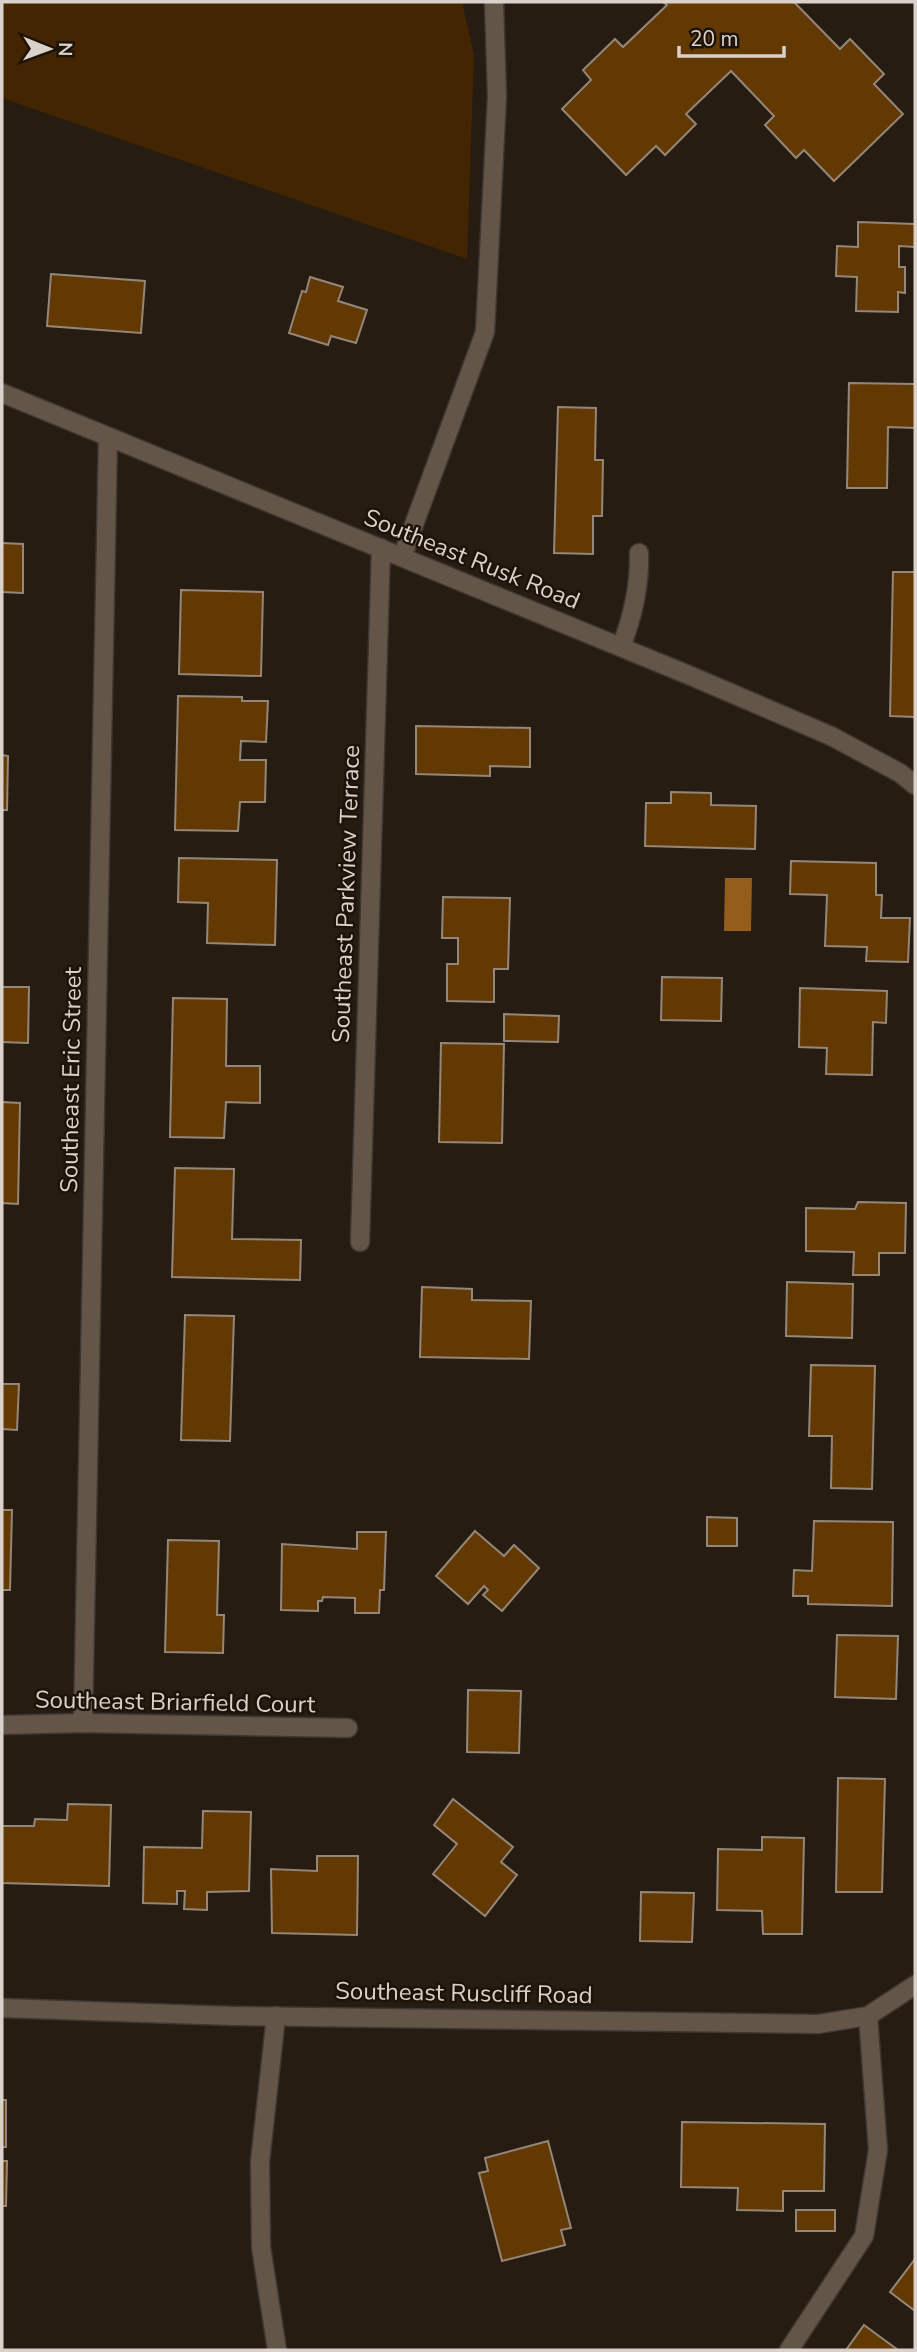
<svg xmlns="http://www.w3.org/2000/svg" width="917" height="2352" font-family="'Nunito Sans',sans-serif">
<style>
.green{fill:#432501}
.water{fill:#945d1c}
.building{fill:#623903;stroke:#948679;stroke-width:2}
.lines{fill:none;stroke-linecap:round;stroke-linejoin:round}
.minor-casing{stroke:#3f3731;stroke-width:21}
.minor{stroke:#635649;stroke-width:18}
.labels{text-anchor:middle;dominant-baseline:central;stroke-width:5;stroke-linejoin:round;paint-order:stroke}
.street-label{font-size:24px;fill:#d9d1ca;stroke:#1d1308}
</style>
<rect width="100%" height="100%" fill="#271c11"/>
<polygon class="green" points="2,2 462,2 474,55 467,259 2,98"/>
<polygon class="water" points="725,878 752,878 751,931 724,931"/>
<g class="building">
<polygon points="663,2 794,2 840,49 850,39 884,74 874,84 903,114 834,181 804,150 796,158 765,125 774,116 731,71 686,114 696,124 665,155 656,146 626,175 562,109 591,80 583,70 615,39 623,47 667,5"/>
<polygon points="858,222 915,224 915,247 899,246 899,267 905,267 905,293 898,292 898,312 856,311 857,277 836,276 837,246 858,247"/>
<polygon points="51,274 145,281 141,333 47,326"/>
<polygon points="310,277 343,287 338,301 367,310 356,343 331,336 328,345 289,333 302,291 306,292"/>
<polygon points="849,383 915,384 915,428 888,427 887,488 847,488"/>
<polygon points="558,407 596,408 595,460 603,460 602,516 593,516 593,554 554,553"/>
<polygon points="2,543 23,544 23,593 2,592"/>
<polygon points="893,572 915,572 915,717 890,716"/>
<polygon points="181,590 263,592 261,676 179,674"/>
<polygon points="178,696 242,697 242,701 268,701 266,742 241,741 240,760 266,760 265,802 240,802 238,831 175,830"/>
<polygon points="416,726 530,728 530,767 490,766 490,776 416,774"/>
<polygon points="2,755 8,756 7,810 2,810"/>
<polygon points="671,792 711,793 711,805 756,806 755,849 645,846 646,803 671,803"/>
<polygon points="179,858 277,860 275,945 207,943 208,903 178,902"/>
<polygon points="791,861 876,863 876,895 882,895 881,918 910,918 908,962 866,961 867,947 825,946 827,895 790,894"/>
<polygon points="443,897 510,898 508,969 494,969 494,1002 447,1001 447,964 458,964 458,938 442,938"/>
<polygon points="662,977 722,978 721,1021 661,1020"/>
<polygon points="2,987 29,987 28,1043 2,1042"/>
<polygon points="800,988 887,991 886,1023 873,1022 872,1075 826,1074 827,1048 799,1047"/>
<polygon points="173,998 227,999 226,1066 260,1066 260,1103 226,1102 224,1138 170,1137"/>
<polygon points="504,1014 559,1016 558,1042 504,1041"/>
<polygon points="441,1043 504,1044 502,1143 439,1142"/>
<polygon points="2,1102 20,1103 18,1204 2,1203"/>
<polygon points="175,1168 234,1169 232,1239 301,1240 300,1280 172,1277"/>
<polygon points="858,1202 906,1203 905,1253 879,1253 879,1275 853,1275 854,1252 806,1251 806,1208 855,1209"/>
<polygon points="787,1282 853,1284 852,1338 786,1336"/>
<polygon points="422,1287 472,1289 472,1300 531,1301 529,1359 420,1357"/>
<polygon points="185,1315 234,1316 230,1441 181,1440"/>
<polygon points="811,1365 875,1366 872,1489 831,1488 832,1436 809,1436"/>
<polygon points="2,1384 19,1384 17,1430 2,1429"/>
<polygon points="2,1510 12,1510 10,1590 2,1590"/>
<polygon points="707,1517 737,1518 737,1546 707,1546"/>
<polygon points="814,1521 893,1522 892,1606 808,1604 808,1596 793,1596 794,1570 812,1571"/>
<polygon points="475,1531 504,1556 514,1545 539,1568 502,1611 483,1595 488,1590 484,1586 468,1604 436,1576"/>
<polygon points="357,1532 386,1532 384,1590 380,1590 379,1613 355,1613 355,1598 323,1597 322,1601 318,1601 318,1611 281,1610 282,1544 357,1549"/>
<polygon points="168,1540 219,1541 217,1615 224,1615 223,1653 165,1652"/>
<polygon points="837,1635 898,1636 896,1699 835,1697"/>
<polygon points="468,1690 521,1691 519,1753 467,1752"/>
<polygon points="838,1778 885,1779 882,1892 836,1892"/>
<polygon points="453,1799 513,1847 501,1862 517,1875 485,1916 433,1874 457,1844 434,1825"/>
<polygon points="68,1804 111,1805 109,1886 2,1883 2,1826 34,1826 35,1819 67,1820"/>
<polygon points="203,1811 251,1812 249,1891 207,1892 207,1910 184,1909 185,1891 177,1891 177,1904 143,1903 144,1847 202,1848"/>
<polygon points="762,1837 804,1838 802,1934 763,1934 762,1911 717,1910 718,1849 762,1850"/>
<polygon points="317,1856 358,1856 357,1935 272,1933 271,1869 317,1871"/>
<polygon points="641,1892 694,1893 692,1942 640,1941"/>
<rect x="2" y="2100" width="4" height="47"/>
<polygon points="682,2122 825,2124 824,2191 783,2191 783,2211 737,2210 738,2188 681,2187"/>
<polygon points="548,2141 571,2228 561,2230 565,2245 502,2261 479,2173 488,2171 485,2158"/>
<polygon points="2,2161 7,2161 6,2206 2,2206"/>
<rect x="796" y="2210" width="39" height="21"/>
<polygon points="915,2259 915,2311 890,2292"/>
<polygon points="864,2325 898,2350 846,2350"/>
</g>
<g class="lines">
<g class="minor-casing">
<g id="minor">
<polyline points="2,393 691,676 831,736 900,773 915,785"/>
<polyline points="402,557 485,332 497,97 494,2"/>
<path d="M621 647C633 616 640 587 639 553"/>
<polyline points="360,1242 381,548"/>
<polyline points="83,1723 108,437"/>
<polyline points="2,1725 83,1723 348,1728"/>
<polyline points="2,2008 233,2016 818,2024 868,2016 915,1985"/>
<polyline points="276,2016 260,2162 261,2247 277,2350"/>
<polyline points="789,2350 864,2236 878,2150 868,2016"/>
</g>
</g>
<use href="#minor" class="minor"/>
</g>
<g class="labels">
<g class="street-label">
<text transform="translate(472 559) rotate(22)">Southeast Rusk Road</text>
<text transform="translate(346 894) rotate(-88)">Southeast Parkview Terrace</text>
<text transform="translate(71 1080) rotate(-89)">Southeast Eric Street</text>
<text transform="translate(175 1702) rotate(1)">Southeast Briarfield Court</text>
<text transform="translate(464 1993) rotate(1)">Southeast Ruscliff Road</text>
</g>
</g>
<rect width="917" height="2352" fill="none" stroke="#d9d1ca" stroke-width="7"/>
<g transform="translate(49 49) rotate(91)" stroke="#1d1308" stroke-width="5" paint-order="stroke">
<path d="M0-5L12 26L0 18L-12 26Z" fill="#d9d1ca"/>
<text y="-10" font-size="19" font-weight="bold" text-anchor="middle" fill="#d9d1ca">N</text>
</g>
<path d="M679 46v10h105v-10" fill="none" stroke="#d9d1ca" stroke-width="3.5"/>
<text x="690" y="46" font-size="21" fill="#d9d1ca" stroke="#1d1308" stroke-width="5" paint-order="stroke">20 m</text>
</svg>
